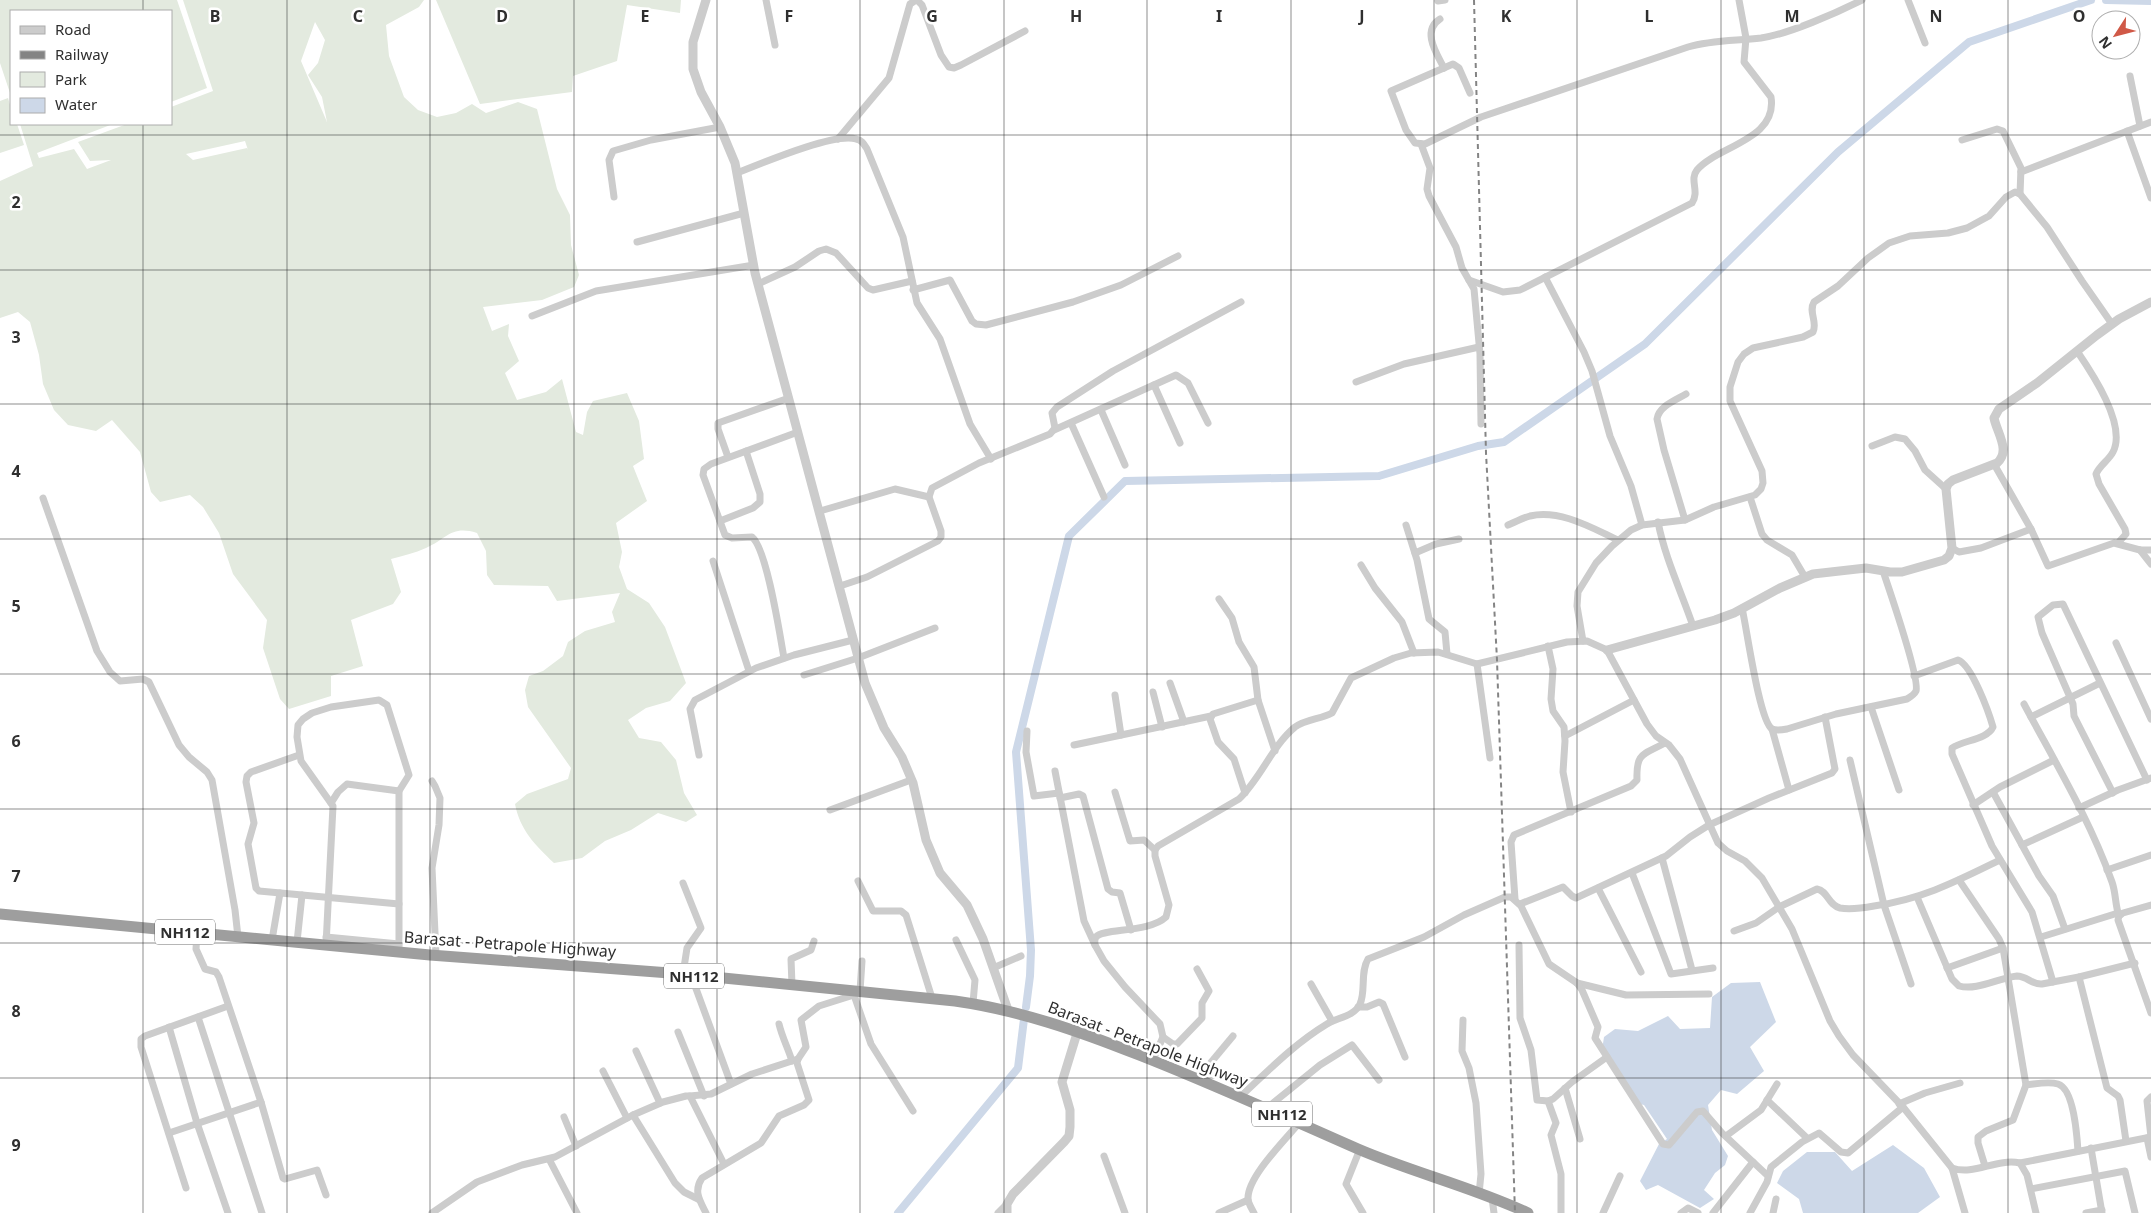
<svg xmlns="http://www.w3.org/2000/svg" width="2151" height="1213" font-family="'Noto Sans',sans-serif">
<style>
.green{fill:#e3eadf;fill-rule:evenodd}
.water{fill:#cdd8e8}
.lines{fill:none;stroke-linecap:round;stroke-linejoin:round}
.canal{stroke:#cdd8e8;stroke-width:8}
.minor{stroke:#ccc;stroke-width:7}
.tertiary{stroke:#ccc;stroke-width:9}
.trunk{stroke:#9e9e9e;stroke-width:11}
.rail{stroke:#848484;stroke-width:2;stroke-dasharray:5 4;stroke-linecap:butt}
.grid{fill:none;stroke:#2f2f2f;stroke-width:1;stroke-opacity:0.55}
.labels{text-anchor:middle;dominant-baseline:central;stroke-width:5;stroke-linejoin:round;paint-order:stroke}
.shield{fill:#fff;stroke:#6d6d6d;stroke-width:1}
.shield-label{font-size:15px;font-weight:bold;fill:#2f2f2f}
.street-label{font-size:16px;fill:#2f2f2f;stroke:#fff}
.grid-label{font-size:16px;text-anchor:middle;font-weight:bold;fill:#2f2f2f;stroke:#fff;stroke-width:5;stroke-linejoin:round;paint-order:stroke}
</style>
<rect width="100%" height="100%" fill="#fff"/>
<g class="green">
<polygon points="0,0 177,0 207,88 171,102 171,11 11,11 11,96 0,63"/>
<path d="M183 0H424L419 7 386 25 389 56 404 97 418 110 437 117 456 113 472 104 486 113 518 102 537 109 557 189 570 215 571 245 579 275 574 287 542 300 483 307 492 331 509 324 508 336 519 361 505 373 517 400 546 392 562 379 576 432 583 435 587 412 593 401 627 393 639 421 644 459 633 466 647 501 616 523 622 552 619 567 627 589 649 603 665 627 686 683 670 701 646 708 628 720 639 738 661 742 676 760 684 793 697 815 686 822 658 813 631 830 605 841 582 858 554 863C535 845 520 830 515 804L527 794 568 779 571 768 528 707 525 690 529 676 543 671 563 656 568 642 585 631 615 622 612 612 620 593 557 601 548 586 494 585 487 575 486 551 477 533C451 525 447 539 426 548 415 553 402 556 391 559L401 592 393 604 351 620 363 666 331 676V696L289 709 280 699 263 648 267 620 233 574 219 533 203 507 190 495 160 502 151 492 140 452 112 420 96 431 68 425 54 410 43 384 39 355 30 322 18 312 0 318V181L33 166 20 124H113L37 153 39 158 74 149 87 169 111 160 90 161 78 142 127 124H171V107L213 91ZM315 22 325 40 318 63 308 75 322 97 327 122 301 61ZM245 141 248 150 247 148 193 160 186 154Z"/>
<polygon points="436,0 681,0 680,13 627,5 617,61 573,76 572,92 480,104"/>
<polygon points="8,98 11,108 11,124 17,124 24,145 0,153 0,101"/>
</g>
<g class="water">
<polygon points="1760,982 1776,1022 1750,1047 1764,1071 1737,1094 1721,1090 1708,1105 1712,1130 1728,1156 1725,1165 1715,1173 1704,1190 1714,1199 1700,1208 1658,1185 1646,1190 1640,1181 1659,1144 1667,1139 1644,1105 1635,1103 1602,1050 1604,1037 1615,1029 1638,1031 1668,1016 1680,1029 1710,1028 1712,997 1731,983"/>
<polygon points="1893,1145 1924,1168 1940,1197 1918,1213 1803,1213 1799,1199 1777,1183 1783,1171 1807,1152 1835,1152 1852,1171"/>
</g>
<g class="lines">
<g class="canal">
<polyline points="2106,0 2151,1"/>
<polyline points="1026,1007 1030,976 1031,950 1016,752 1069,536 1125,481 1379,476 1478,446 1504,442 1645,344 1838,152 1969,42 2091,0"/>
<polyline points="898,1213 1018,1068 1024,1019"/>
</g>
<g class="minor">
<polyline points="766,0 775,45"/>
<polyline points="917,0 922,5 941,55 949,67 954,68 961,65 1025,31"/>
<polyline points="1908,0 1925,43"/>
<polyline points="1438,1 1445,0"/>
<path d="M1440 19C1421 31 1437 54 1444 68"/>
<polyline points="2130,76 2140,126"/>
<path d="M1470 93 1459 68 1453 64 1391 91 1406 130 1415 143 1425 144 1481 117 1688 47C1712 40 1736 41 1761 38 1789 34 1836 13 1862 0"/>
<polyline points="2127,131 2151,198"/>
<polyline points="838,139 889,78 910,4 916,0"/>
<polyline points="1962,140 1997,129 2003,131 2021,168 2020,194"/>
<polyline points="1421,144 1430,168 1427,189 1429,196 1456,247 1462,268 1474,289 1480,354 1481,424"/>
<polyline points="2021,172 2151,122"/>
<path d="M737 173C760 164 835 132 856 139 862 140 864 144 867 149L903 237 917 303 940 339 970 424 991 459"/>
<polyline points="614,197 609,160 613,151 651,140 720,127"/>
<polyline points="637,242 744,213"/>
<polyline points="1545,277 1584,352 1592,371 1610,436 1631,486 1642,525"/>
<path d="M1469 280 1503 292 1520 290 1692 203C1700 191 1689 180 1697 170 1717 146 1778 140 1771 97L1744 62 1746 38 1739 0"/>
<polyline points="758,284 795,267 819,251 826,249 836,253 868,288 873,290 912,281"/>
<polyline points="913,290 950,280 972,321 976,324 986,325 1073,302 1121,285 1178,256"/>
<polyline points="532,316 596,291 754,265"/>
<path d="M2077 351C2092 373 2127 425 2113 452 2109 460 2100 465 2096 474L2099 484 2125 529 2126 534 2118 543"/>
<polyline points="1356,382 1404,364 1479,347"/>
<polyline points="1154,385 1180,443"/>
<polyline points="1101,410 1125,465"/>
<polyline points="1071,423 1104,497"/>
<polyline points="1054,430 1176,375 1188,383 1208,423"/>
<polyline points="1872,446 1895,437 1905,439 1915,451 1925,470 1946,489"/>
<polyline points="728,457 718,429 718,423 789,398"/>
<polyline points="1994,464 2031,529 2048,566 2114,543 2140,550 2151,550"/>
<polyline points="1750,497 1762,534 1767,540 1792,555 1805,577"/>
<polyline points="43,498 97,651 110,672 120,681 143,679 149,682 179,745 189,757 207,772 212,780 235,910 238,937"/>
<polyline points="820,511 895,489 929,497"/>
<path d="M1685 520 1664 450 1657 419C1659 406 1676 400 1686 394"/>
<polyline points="720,521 753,508 760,502 760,494 746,451"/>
<path d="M1658 522C1665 558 1681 591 1693 626"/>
<polyline points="1406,525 1417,560 1429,619 1445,632 1447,654"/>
<path d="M1508 525C1515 522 1523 518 1530 516 1560 509 1592 528 1618 540"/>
<polyline points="1952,548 1959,552 1981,548 2031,529"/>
<polyline points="2140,550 2151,564"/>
<polyline points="1415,553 1436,544 1459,539"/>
<polyline points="713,561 749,671"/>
<polyline points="1361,565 1375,588 1402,622 1414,653"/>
<polyline points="840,586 867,577 938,541 941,537 941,531 929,497 932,488 979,463 1050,434 1055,428 1052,413 1057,407 1113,371 1241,302"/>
<polyline points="1219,599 1232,618 1239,642 1254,667 1258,700 1275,751"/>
<path d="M1742 608C1747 629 1759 720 1772 729 1776 731 1782 730 1787 729L1836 714 1907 699C1910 697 1914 695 1916 691 1920 678 1889 589 1883 571"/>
<path d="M1583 641 1577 606 1578 592 1596 563 1612 546 1631 530 1642 525 1685 520 1714 507 1755 495 1761 489 1763 483 1762 471 1730 401V387L1738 362 1744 354 1753 348 1803 337 1813 332C1818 322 1808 312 1814 302L1838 286 1868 258 1889 243 1910 236 1948 233 1967 228 1989 216 2006 197 2015 192 2020 194 2047 227 2082 281 2112 324"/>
<polyline points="2116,643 2151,719"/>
<polyline points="1548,646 1553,669 1551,699 1553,711 1564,727 1565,741 1563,772 1571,812"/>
<path d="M784 658C780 636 767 549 752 537L732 538 725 535 703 475 704 469 711 464 798 432"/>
<polyline points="1477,664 1490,758"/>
<polyline points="804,675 858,658 935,628"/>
<path d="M1914 676 1958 660C1972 665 1989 713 1993 727 1987 740 1963 740 1952 748V754L1992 846 2032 912 2053 982"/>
<polyline points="1170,683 1184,722"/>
<polyline points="1153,692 1162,727"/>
<polyline points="1115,695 1121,735"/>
<path d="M2024 704C2055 762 2090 820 2112 882 2116 893 2115 905 2119 916"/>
<polyline points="1871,707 1899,790"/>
<polyline points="2031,717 2100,683"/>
<polyline points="1772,729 1789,790"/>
<polyline points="1027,731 1026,752 1034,796 1059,793"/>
<polyline points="1565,736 1634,700"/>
<polyline points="1074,745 1211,716"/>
<polyline points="299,755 251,772 247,776 246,782 254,823 248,844 256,888 259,891 399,904"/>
<polyline points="699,755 691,714 690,709 695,700 756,668 794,655 853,640"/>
<polyline points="1850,760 1884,905 1911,984"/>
<polyline points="1055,771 1084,921 1095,945"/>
<polyline points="432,781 435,786 440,798 439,825 432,868 436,955"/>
<polyline points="1115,792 1130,841 1144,840 1155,850"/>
<polyline points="1993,792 2039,876 2053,896 2065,929"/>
<polyline points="1245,793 1234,759 1218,742 1210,719 1213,714 1258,700"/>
<polyline points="2113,793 2074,716 2073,704 2042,633 2038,617 2053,605 2063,604 2147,780"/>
<polyline points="1060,798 1079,794 1083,796 1108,889 1112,892 1120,893 1131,930"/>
<polyline points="331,803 338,792 347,784 399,791"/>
<polyline points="1973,805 2000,787 2054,760"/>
<polyline points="2079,808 2118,790 2151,778"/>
<polyline points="830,810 911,780"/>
<polyline points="2022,845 2083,817"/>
<polyline points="1662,858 1692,970"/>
<polyline points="2107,870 2151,855"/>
<polyline points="1632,873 1671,974 1713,968"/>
<polyline points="1959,880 1999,939 2003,948 2026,1085"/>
<polyline points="858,881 873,911 901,911 906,915 932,998"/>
<polyline points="1598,888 1641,972"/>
<path d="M1917 897 1952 979 1959 986C1977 991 1998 978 2017 976 2027 976 2032 985 2042 984L2079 977 2135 963"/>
<path d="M1515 899 1511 842 1514 835 1631 786 1637 780C1636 752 1643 755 1665 743"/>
<polyline points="1520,904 1563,887 1572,896 1576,898 1666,856 1690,837 1709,825 1769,798 1832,773 1835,769 1834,764 1825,717"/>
<polyline points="2151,905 2123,913 2119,916 2118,920 2151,1013"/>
<path d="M1734 931 1756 923 1779 907 1817 889C1828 891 1828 905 1840 908 1851 910 1863 908 1874 906 1923 899 1957 881 2000 860"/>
<polyline points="197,933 196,949 205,969 216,972 219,977 261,1102 283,1178 285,1179 317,1170 326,1195"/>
<polyline points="326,937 399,944"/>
<polyline points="2041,937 2118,913"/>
<polyline points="272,940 280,893"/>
<polyline points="956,940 975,980 973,1003"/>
<polyline points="297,942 302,895"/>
<polyline points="326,945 333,806 301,761 297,737 298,725 303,719 312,713 331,707 379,700 387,705 409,775 399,791 399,952"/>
<polyline points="1519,945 1520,1018 1531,1050 1537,1100 1548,1101 1553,1099 1572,1082 1607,1057"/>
<polyline points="993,968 1021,956"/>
<polyline points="1947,968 2003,948"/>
<polyline points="683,974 687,948 701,928 683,883"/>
<polyline points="691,975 731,1084"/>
<polyline points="2079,977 2107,1088 2118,1096 2120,1100 2126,1141"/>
<polyline points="1577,983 1626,995 1709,994"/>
<polyline points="1311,984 1332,1021"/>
<polyline points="792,985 791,959 811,950 814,941"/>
<polyline points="860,991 862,961"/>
<polyline points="854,995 871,1044 913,1111"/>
<polyline points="1358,1007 1367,1007 1379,1002 1383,1004 1405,1057"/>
<polyline points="198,1017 262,1213"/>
<polyline points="1463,1020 1462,1051 1469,1068 1476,1103 1481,1174 1479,1194"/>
<path d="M779 1024C782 1037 788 1048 792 1061"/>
<polyline points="169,1027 197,1123 228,1213"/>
<polyline points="678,1032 704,1096"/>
<polyline points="1163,1037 1173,1044 1177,1044 1202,1018 1202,1003 1209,991 1197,969"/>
<polyline points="636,1051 660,1103"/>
<path d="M1153 1060 1163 1037 1160 1024 1125 987 1104 961 1095 945C1095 942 1094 940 1096 937 1103 928 1149 933 1166 917L1169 905 1155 856V850L1158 846 1239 799C1261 778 1272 746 1295 727 1306 719 1321 719 1332 713L1351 678 1394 658 1411 653 1438 652 1477 664 1567 642 1587 641 1607 650 1647 724 1656 736 1669 745 1680 759 1718 843 1727 851 1745 861 1762 878 1792 929 1830 1021 1839 1036 1853 1055 1903 1107 1952 1168C1974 1176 1996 1158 2020 1163L2027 1175 2036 1213"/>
<polyline points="603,1071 627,1118"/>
<polyline points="1198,1078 1233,1036"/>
<polyline points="1565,1088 1580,1139"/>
<polyline points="690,1096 711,1094 752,1074 798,1059"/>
<path d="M1240 1097C1268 1071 1294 1044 1327 1024 1336 1018 1355 1016 1360 1004 1366 991 1360 972 1368 959L1424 937 1464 915 1505 897H1511L1521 906 1549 964 1577 983 1582 990 1598 1027 1595 1038 1663 1144 1669 1145 1697 1112 1703 1111 1722 1133 1768 1176"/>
<polyline points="2151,1097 2147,1101 2151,1137"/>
<polyline points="1767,1100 1807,1138"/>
<polyline points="1548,1101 1556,1123 1551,1135 1561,1174 1561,1213"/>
<polyline points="1899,1104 1925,1093 1960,1083"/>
<polyline points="1267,1108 1320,1065 1352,1045 1379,1080"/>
<polyline points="633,1115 675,1183 684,1192 698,1199"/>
<polyline points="564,1117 576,1146"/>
<polyline points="169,1133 261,1102"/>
<polyline points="1726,1136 1761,1110 1777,1084"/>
<polyline points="2147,1138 2151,1157"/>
<polyline points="2091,1148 2102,1213"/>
<polyline points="1360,1149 1346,1184 1363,1213"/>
<polyline points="1104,1156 1125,1213"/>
<polyline points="549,1159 577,1213"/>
<polyline points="2020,1163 2151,1137"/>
<path d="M1985 1166 1978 1143V1137L1986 1131 2013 1120 2026 1085C2036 1084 2048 1081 2058 1084 2074 1089 2077 1136 2078 1151"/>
<polyline points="1952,1168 1965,1213"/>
<polyline points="186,1188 141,1047 141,1039 145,1036 228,1006"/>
<polyline points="2031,1189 2125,1171 2135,1213"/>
<polyline points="1492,1198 1494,1213"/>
<polyline points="432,1213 477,1182 522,1165 555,1157 633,1115 663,1102 686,1096 690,1096 724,1164"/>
<path d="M706 1213C700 1201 693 1191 702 1178L761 1143 779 1116 804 1105 809 1100 797 1063 798 1059 806 1047 801 1020 819 1006 857 994"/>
<polyline points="998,1213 1007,1204"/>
<polyline points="1219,1213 1248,1200"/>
<path d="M1254 1213C1252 1209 1248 1203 1248 1199 1247 1177 1286 1139 1300 1122"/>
<polyline points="1603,1213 1620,1176"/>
<polyline points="1681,1213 1688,1208 1698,1213"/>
<polyline points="1713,1213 1753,1162"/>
<polyline points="1750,1213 1767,1182 1771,1167 1802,1142 1819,1133 1841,1152 1848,1153 1903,1107"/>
<polyline points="1773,1213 1776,1199"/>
<polyline points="2086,1213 2102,1210"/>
</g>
<g class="tertiary">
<polyline points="706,0 693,42 693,69 701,92 720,127 735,163 755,273 865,683 884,728 902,757 913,783 926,840 940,873 967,905 983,939 1008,1010"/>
<path d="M1607 650 1715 620 1734 613 1780 588 1813 574 1866 568 1890 572H1902L1944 560 1949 556 1952 548 1946 489 1948 484 1953 480 1997 463C2011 451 1997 433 1994 418L1999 409 2037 383 2097 335 2119 319 2151 302"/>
<polyline points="1007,1213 1007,1204 1013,1194 1064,1142 1069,1136 1070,1127 1070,1110 1062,1082 1078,1030"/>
</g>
<path class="trunk" d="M0 914 430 955 683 974 955 1001C1019 1010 1079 1031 1139 1055 1213 1084 1285 1117 1358 1149 1414 1173 1473 1187 1528 1213"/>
<polyline class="rail" points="1474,0 1486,453 1497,660 1515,1213"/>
</g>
<path class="grid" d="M143 0V11M287 0V1213M430 0V1213M574 0V1213M717 0V1213M860 0V1213M1004 0V1213M1147 0V1213M1291 0V1213M1434 0V1213M1577 0V1213M1721 0V1213M1864 0V1213M2008 0V1213M143 124V1213M0 135H2151M0 270H2151M0 404H2151M0 539H2151M0 674H2151M0 809H2151M0 943H2151M0 1078H2151"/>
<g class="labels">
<g class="shield">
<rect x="155" y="919.5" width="60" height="25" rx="4"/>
<rect x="664" y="963.5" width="60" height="25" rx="4"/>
<rect x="1252" y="1101.5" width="60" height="25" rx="4"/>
</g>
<g class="shield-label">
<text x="185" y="932">NH112</text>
<text x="694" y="976">NH112</text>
<text x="1282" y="1114">NH112</text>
</g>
<g class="street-label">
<text transform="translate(510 944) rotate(4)">Barasat - Petrapole Highway</text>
<text transform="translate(1148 1044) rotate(21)">Barasat - Petrapole Highway</text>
</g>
</g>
<g class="grid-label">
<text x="215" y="22">B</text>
<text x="358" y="22">C</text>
<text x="502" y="22">D</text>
<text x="645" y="22">E</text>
<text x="789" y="22">F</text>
<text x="932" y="22">G</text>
<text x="1076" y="22">H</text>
<text x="1219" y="22">I</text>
<text x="1362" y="22">J</text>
<text x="1506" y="22">K</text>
<text x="1649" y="22">L</text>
<text x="1792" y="22">M</text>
<text x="1936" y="22">N</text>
<text x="2079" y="22">O</text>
<text x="16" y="208">2</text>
<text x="16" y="343">3</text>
<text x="16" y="477">4</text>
<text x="16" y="612">5</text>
<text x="16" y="747">6</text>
<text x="16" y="882">7</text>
<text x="16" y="1017">8</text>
<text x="16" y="1151">9</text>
</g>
<rect x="10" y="10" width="162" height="115" fill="#ffffff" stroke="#acacac"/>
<rect x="20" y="26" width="25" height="8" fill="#cccccc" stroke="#acacac"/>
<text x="55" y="35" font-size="15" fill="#2f2f2f">Road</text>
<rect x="20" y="51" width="25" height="8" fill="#848484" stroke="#acacac"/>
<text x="55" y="60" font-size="15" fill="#2f2f2f">Railway</text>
<rect x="20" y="72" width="25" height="15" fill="#e3eadf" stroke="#acacac"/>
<text x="55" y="85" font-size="15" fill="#2f2f2f">Park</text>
<rect x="20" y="98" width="25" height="15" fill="#cdd8e8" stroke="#acacac"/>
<text x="55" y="110" font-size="15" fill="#2f2f2f">Water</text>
<g transform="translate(2116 35) rotate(234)"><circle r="24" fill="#ffffff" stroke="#acacac"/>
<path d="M0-4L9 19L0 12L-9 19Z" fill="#d05947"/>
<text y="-8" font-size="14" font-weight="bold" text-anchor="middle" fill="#2f2f2f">N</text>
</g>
</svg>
